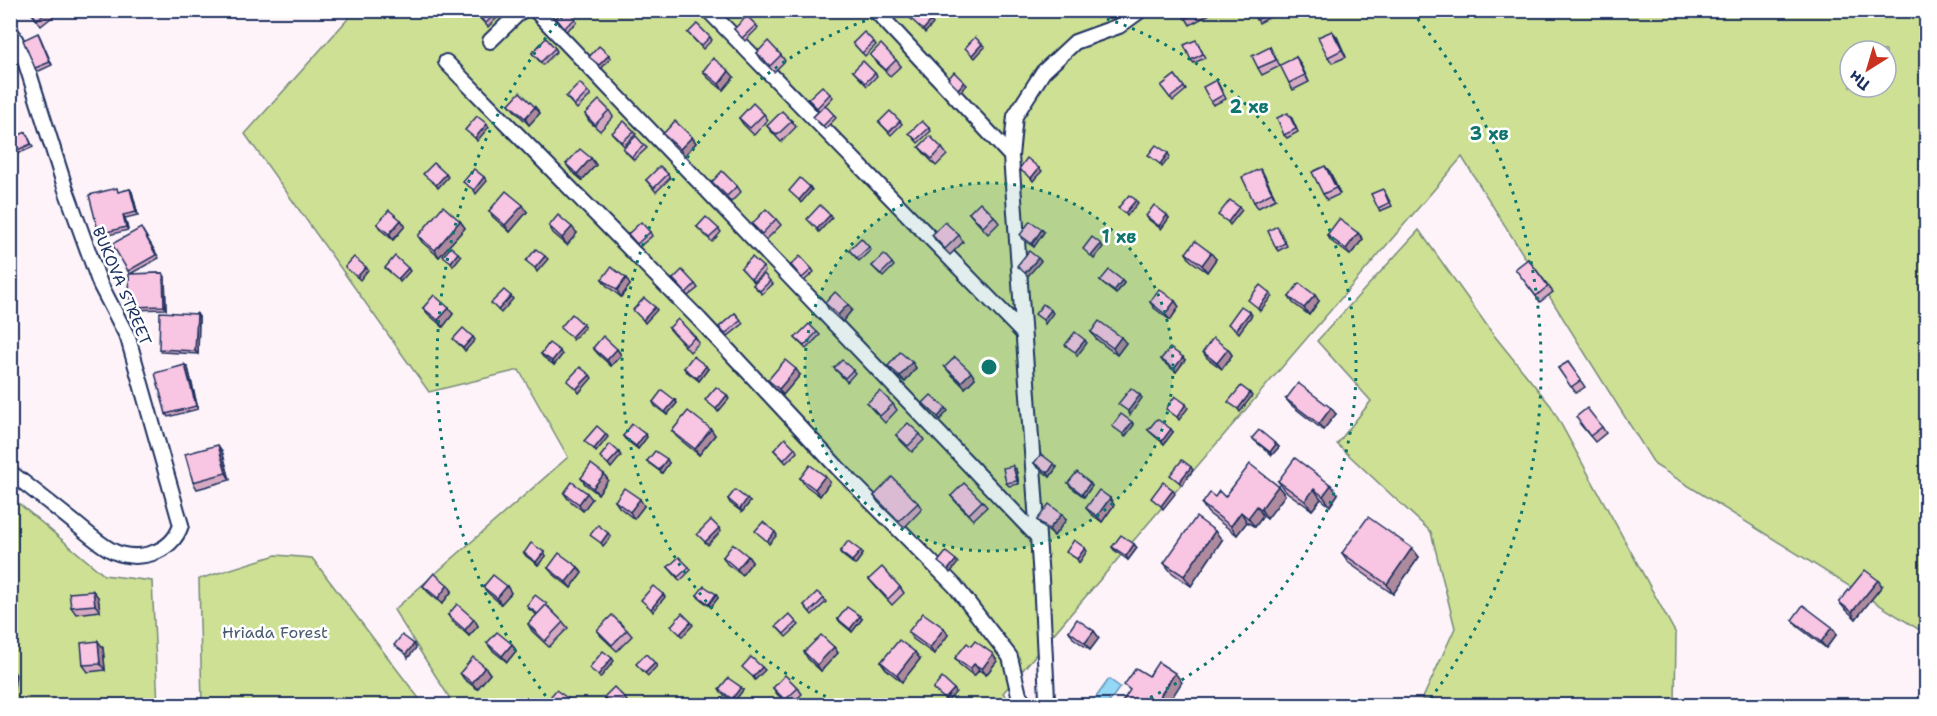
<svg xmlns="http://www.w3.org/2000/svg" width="1937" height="716" font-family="'Shantell Sans',sans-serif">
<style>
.green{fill:#cde094;stroke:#748879;stroke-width:1.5;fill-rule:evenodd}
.water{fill:#95d8f6;stroke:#6494b9;stroke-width:1.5}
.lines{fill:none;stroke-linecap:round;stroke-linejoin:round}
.street-casing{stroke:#1b2f5e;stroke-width:18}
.street{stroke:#fff;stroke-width:14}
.wall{fill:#d5a9c2;stroke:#1b2f5e;stroke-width:1.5}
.shaded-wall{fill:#ae8a9e;stroke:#1b2f5e;stroke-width:1.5}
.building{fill:#f8c5e2;stroke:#1b2f5e;stroke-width:1.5}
.ring{fill:none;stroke:#0f766e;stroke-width:3;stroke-dasharray:3 6}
.labels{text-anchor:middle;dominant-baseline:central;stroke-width:5;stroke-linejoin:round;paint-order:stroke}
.street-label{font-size:16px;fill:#1b2f5e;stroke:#fff}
.park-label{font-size:16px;fill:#485b6c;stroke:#fff}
.centre{fill:#0f766e;stroke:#fff;stroke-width:3}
.ring-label{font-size:18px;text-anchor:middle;font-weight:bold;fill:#0f766e;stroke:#fff;stroke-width:5;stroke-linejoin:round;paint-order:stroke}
</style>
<rect width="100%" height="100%" fill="#fef3f9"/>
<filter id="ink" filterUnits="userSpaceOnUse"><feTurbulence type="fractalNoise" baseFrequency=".0167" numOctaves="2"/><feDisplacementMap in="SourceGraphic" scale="12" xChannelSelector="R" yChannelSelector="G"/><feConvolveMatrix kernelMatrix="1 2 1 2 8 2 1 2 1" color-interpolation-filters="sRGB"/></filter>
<g filter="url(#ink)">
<g class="green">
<path d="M355 11H1926V634L1655 465 1462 157 1003 693 1013 705H454L394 610 568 457 519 370 429 392 245 134ZM1850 51H1886V87H1850Z"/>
<polygon points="1419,230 1493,334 1551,406 1676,634 1675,705 1450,706 1449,701 1422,700 1455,628 1431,532 1337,444 1371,401 1317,341"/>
<polygon points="10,496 104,575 152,581 158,705 11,705"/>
<polygon points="276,555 312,558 424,705 202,705 199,579"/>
</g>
<polygon class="water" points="1109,679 1120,687 1107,705 1103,705 1094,700"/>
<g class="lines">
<g class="street-casing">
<g id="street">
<polyline points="535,10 1038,537"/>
<polyline points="708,10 1023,333"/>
<polyline points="875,10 1011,156"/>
<path d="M10 30 23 54 65 187 100 284 128 338 181 525C172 554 135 564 109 549 97 542 86 532 76 524 54 506 32 489 10 472"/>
<polyline points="490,41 522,10"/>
<polyline points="446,62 700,320 837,467 955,586 1010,657 1019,695 1027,706"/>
<polyline points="1043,706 1047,698 1041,579 1011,156 1015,116 1043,72 1075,42 1119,26 1141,10"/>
</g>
</g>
<use href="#street" class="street"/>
</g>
<g class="wall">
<polygon points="29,10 61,10 41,26"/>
<polygon points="568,10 577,22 566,31 556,18"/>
<polygon points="992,10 1006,10 999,18"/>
<polygon points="1181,10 1208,10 1210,14 1190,25"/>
<polygon points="1252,10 1272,10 1274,15 1259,23"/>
<polygon points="475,13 495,14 498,17 488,27"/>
<polygon points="756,25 758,28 745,41 734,29"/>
<polygon points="1332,31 1337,37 1346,57 1332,63 1328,57"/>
<polygon points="38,33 52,65 37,72 35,68"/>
<polygon points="688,33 710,37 712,40 703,49"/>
<polygon points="874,42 876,45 865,56 853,43"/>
<polygon points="1198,43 1205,58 1194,63 1191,60"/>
<polygon points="1270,47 1280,66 1262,75 1258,68"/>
<polygon points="555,48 557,51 543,65 532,53"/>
<polygon points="757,53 781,55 785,61 774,72 761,59"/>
<polygon points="870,55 896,60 901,66 890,76 875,61"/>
<polygon points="1296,57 1300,63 1309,82 1293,90 1289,83"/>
<polygon points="703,71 734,77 723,90 707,77"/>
<polygon points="853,71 875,73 877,76 867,86"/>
<polygon points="1175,75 1186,90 1173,101 1161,86"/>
<polygon points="1218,83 1226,99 1213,105 1211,102"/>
<polygon points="588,92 591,95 577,109 566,97"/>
<polygon points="830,94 833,97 820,111 834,115 836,118 825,129 813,117 819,111 808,99"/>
<polygon points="509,104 535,107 540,113 529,125 514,110"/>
<polygon points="609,110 613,117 600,131 589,121 585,114"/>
<polygon points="764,114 768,120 754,135 743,124 739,118"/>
<polygon points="1291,116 1298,132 1287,138 1284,135"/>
<polygon points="792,121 796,127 781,142 772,132 767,126"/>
<polygon points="900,121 902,124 891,135 879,122"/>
<polygon points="929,128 931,131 918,143 909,133"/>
<polygon points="634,131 636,134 624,146 612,133"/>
<polygon points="26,132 33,147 15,155 13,152"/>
<polygon points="663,134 692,137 696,143 684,156 668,140"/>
<polygon points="644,145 647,148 634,160 623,149"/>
<polygon points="919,147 942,148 947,155 936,166 924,153"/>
<polygon points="591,158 596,165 582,180 571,171 566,164"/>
<polygon points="1330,172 1340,194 1327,200 1323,194"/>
<polygon points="668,174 670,178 656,192 646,180"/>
<polygon points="1264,175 1276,199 1258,208 1254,202"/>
<polygon points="712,182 737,186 741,192 731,202 716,188"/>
<polygon points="130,189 132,192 138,215 125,218 128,230 101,237 99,234 119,192"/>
<polygon points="1385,192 1392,206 1380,211 1378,208"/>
<polygon points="489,211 527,212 510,232 493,217"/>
<polygon points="969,213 994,216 999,223 988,234 974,219"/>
<polygon points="1167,215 1169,218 1161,229 1148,219 1146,216"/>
<polygon points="776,219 781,225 766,240 756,230 752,224"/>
<polygon points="401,220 405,226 393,240 381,230 377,224"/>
<polygon points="460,221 465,228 439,257 422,242 418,236"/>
<polygon points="549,226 577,233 567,245 553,233"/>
<polygon points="697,227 719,229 721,232 712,242"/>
<polygon points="1279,229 1287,246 1278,251 1276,248"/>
<polygon points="143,231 159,258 130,274 163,273 165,277 166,309 132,310 130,307 130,274 128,271"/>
<polygon points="650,232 652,236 639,247 628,234"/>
<polygon points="1044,232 1034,247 1022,239 1020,235"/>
<polygon points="1358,233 1363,239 1350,255 1331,241 1327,235"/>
<polygon points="932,235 959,235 963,242 950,255 936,241"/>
<polygon points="869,247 871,250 859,261 849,250"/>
<polygon points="1186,253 1216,259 1207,272 1190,260"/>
<polygon points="1528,259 1553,292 1540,302 1520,275"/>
<polygon points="892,263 894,266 883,277 872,266"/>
<polygon points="791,265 812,269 814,272 804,281"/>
<polygon points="763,267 765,271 754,282 741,268"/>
<polygon points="602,279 630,285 621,297 607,286"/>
<polygon points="673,279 695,284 698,288 688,296"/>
<polygon points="1122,280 1124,283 1116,294 1103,284 1100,281"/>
<polygon points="770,281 773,284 762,294 753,285"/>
<polygon points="1289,297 1319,301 1309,315 1293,303"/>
<polygon points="1175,301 1179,307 1170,320 1154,308 1150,302"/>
<polygon points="825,303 852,310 842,322 829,310"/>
<polygon points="423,308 449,308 453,314 443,327 428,314"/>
<polygon points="735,313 743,324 727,337 719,327"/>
<polygon points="197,314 199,317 198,354 161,352 159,349"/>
<polygon points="669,328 695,337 699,343 690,352 674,334"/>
<polygon points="817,332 820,335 806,349 795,338"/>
<polygon points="1091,332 1126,343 1117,355 1096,339"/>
<polygon points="593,348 617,349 621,355 611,366 598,354"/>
<polygon points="1228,349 1232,355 1222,369 1207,358 1203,352"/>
<polygon points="541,354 562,355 554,365 543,357"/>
<polygon points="1161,359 1185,360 1176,372 1163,362"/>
<polygon points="912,362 916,368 905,382 893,373 888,366"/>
<polygon points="1568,362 1585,387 1576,393 1558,368"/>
<polygon points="185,365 188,368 198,409 168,417 166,414"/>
<polygon points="945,367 975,378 965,388 950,373"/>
<polygon points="684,368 708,369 699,381 686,371"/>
<polygon points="834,368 853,370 855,373 847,382"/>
<polygon points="800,375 783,395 773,387 768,380"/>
<polygon points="1286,399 1336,414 1323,430 1291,405"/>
<polygon points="675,400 677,403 667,415 655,406 653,402"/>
<polygon points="867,403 893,404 897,410 885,423 872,409"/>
<polygon points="1580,424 1602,427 1606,433 1595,442"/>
<polygon points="1148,430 1173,432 1164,444 1151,433"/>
<polygon points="672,431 715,435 699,455 677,437"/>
<polygon points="645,434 647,437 638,449 625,439 623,436"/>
<polygon points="920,434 924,440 912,452 901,441 896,435"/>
<polygon points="1252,438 1276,444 1279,447 1272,455 1255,441"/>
<polygon points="795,448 797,452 786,463 774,450"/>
<polygon points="222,451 230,480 197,489 193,482"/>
<polygon points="647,461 669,463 662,473 650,464"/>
<polygon points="1034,463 1057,467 1050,477 1036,466"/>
<polygon points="1016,469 1019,484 1009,486 1006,483"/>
<polygon points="604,474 608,480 598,494 585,484 581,478"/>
<polygon points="800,478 830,482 820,496 805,485"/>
<polygon points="1278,481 1338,494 1330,506 1321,499 1312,510 1284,490"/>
<polygon points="1068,483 1090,483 1092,486 1084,497 1071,487"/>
<polygon points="1278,486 1285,495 1267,519 1263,516 1255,527 1247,522 1237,535 1208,513 1202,504 1215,497 1225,497"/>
<polygon points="564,493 592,499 583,511 568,499"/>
<polygon points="874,496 918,503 922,509 904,528 878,502"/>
<polygon points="951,496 982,501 987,507 973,520 956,502"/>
<polygon points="1110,498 1114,505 1102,522 1091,514 1086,508"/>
<polygon points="728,499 750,502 742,512 730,503"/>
<polygon points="615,501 644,506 634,519 619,507"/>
<polygon points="1037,520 1066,520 1054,536 1042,526"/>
<polygon points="1222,540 1191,586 1171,572 1164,563"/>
<polygon points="1134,544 1137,548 1128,560 1114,550 1112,547"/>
<polygon points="1412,548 1419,557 1393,594 1349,563 1342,553"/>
<polygon points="861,551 863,554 855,565 842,555 840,552"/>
<polygon points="524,553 546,556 538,565 526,556"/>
<polygon points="723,557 752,562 742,575 727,564"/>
<polygon points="578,567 582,573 571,588 553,574 548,568"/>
<polygon points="668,567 689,567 691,570 680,581"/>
<polygon points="869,579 900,587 904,593 892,605 874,585"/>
<polygon points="423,586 452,591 442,604 428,592"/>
<polygon points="507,586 511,593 501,604 488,593 483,587"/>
<polygon points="1882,586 1856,619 1844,608 1839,602"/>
<polygon points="93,591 98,597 100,611 76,614 71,607"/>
<polygon points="716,594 718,598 711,607 699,598 697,595"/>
<polygon points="824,598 826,602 812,615 804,605"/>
<polygon points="527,606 549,607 549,608 563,622 568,628 549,647 532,631 528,624 537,615 529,609"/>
<polygon points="448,615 474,619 478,626 469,636 452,621"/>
<polygon points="838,619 862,619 852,632 840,622"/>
<polygon points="1792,620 1837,634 1826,648 1797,626"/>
<polygon points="796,622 799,625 786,637 776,626"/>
<polygon points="944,628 948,635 934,654 913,639 908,632"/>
<polygon points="597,630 627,630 632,636 617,651 601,636"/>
<polygon points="1069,631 1094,631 1099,638 1090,650 1073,638"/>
<polygon points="487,643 512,644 516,651 507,662 492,650"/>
<polygon points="971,646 997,661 986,675 979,670 974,676 959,664 955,658"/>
<polygon points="834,647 838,653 821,671 808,659 804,652"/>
<polygon points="103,648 105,670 88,672 83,665"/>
<polygon points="920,659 902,682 886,669 881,662"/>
<polygon points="485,667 490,674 477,689 464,679 460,673"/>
<polygon points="773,688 798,688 802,694 791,705 788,705 777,694"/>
<polygon points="719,689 743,690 734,702 721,693"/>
<polygon points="604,697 625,698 627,701 622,705 611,705"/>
</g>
<g class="shaded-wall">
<polygon points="931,21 933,24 925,33 923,30"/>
<polygon points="1332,31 1337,37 1346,57 1342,50"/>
<polygon points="38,33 40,37 52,65 50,62"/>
<polygon points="982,44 985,47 975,58 972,55"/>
<polygon points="609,55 611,58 601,69 599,65"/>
<polygon points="1296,57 1300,63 1309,82 1305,75"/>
<polygon points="729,71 734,77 723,90 719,84"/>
<polygon points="964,82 967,85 960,92 958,89"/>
<polygon points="535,107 540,113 529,125 525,118"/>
<polygon points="487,124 489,127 477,141 475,138"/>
<polygon points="692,137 696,143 684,156 680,149"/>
<polygon points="1168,153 1170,157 1162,167 1160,164"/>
<polygon points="591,158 596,165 582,180 577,174"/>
<polygon points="1325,166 1330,172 1340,194 1336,188"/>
<polygon points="1039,168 1042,171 1033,181 1031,178"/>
<polygon points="1260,169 1264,175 1276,199 1272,193"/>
<polygon points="446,174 448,177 438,188 436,185"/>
<polygon points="484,177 487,181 476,194 474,190"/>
<polygon points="810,187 812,190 801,203 799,200"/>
<polygon points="130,189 132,192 138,215 136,212"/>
<polygon points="1136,200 1138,203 1127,216 1125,213"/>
<polygon points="523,205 527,212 510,232 505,225"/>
<polygon points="1239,207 1242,210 1230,225 1228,222"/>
<polygon points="123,215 125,218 128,230 126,227"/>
<polygon points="830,215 832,218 819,232 817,229"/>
<polygon points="1167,215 1169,218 1161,229 1159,226"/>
<polygon points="401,220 405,226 393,240 389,234"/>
<polygon points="460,221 465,228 439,257 435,250"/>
<polygon points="572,227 577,233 567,245 562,238"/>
<polygon points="1042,229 1044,232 1034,247 1032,244"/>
<polygon points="1358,233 1363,239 1350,255 1346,249"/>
<polygon points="1101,244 1103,247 1094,259 1091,256"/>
<polygon points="458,253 461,256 453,266 451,262"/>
<polygon points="1211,253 1216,259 1207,272 1202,265"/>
<polygon points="545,256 548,259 537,272 535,268"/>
<polygon points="1038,258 1041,261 1028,276 1025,273"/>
<polygon points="366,267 368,270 360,280 357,277"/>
<polygon points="408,268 410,271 400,282 398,279"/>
<polygon points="163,273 165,277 166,309 164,306"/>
<polygon points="626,278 630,285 621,297 617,290"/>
<polygon points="1122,280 1124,283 1116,294 1114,291"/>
<polygon points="1270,293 1272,296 1260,311 1258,308"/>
<polygon points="1315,295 1319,301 1309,315 1304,308"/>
<polygon points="511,296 513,299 501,313 498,310"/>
<polygon points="1175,301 1179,307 1170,320 1165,314"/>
<polygon points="848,304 852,310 842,322 838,315"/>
<polygon points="655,307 657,310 645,323 643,320"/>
<polygon points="449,308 453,314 443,327 438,320"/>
<polygon points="1051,310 1053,313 1045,324 1043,320"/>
<polygon points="1250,312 1252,315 1239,333 1236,330"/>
<polygon points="197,314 199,317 198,354 195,351"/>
<polygon points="583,324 585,327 573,340 571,337"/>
<polygon points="473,337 475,340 465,351 463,348"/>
<polygon points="1121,337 1126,343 1117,355 1113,348"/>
<polygon points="1085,340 1087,343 1077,356 1075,352"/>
<polygon points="617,349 621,355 611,366 607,360"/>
<polygon points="1228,349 1232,355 1222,369 1217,363"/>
<polygon points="560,351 562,355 554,365 552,361"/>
<polygon points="1183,357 1185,360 1176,372 1174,369"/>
<polygon points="912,362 916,368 905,382 900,376"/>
<polygon points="185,365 188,368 198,409 196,406"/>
<polygon points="706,366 708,369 699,381 697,378"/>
<polygon points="796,369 800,375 783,395 779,389"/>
<polygon points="971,372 975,378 965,388 961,382"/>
<polygon points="590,375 592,378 579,393 576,389"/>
<polygon points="1250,393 1252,396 1240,412 1238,409"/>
<polygon points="727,395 729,399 718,412 716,409"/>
<polygon points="1140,395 1142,398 1130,415 1128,411"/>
<polygon points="675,400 677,403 667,415 665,412"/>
<polygon points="1186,404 1188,408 1179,420 1177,417"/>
<polygon points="946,408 948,411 940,420 938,417"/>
<polygon points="1331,408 1336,414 1323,430 1319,424"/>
<polygon points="1132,422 1134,425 1125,437 1123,434"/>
<polygon points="711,429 715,435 699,455 695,449"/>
<polygon points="1171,429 1173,432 1164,444 1162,441"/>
<polygon points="606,434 608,437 596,452 594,449"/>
<polygon points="645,434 647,437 638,449 636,446"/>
<polygon points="1276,444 1279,447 1272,455 1270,452"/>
<polygon points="218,445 222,451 230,480 226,473"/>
<polygon points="619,452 621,456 611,468 608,464"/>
<polygon points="667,459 669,463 662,473 659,470"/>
<polygon points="1054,464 1057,467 1050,477 1048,473"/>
<polygon points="1013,466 1016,469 1019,484 1017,481"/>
<polygon points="1191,467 1193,470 1182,485 1179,482"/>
<polygon points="604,474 608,480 598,494 593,488"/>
<polygon points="825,476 830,482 820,496 815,489"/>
<polygon points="1090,483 1092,486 1084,497 1082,494"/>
<polygon points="1331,485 1338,494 1330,506 1323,496"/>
<polygon points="1278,486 1285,495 1267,519 1261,509"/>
<polygon points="1314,489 1321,499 1312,510 1305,501"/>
<polygon points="1173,490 1175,494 1163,509 1161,506"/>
<polygon points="587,493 592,499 583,511 579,504"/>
<polygon points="1110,498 1114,505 1102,522 1097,516"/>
<polygon points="640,499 644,506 634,519 630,512"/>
<polygon points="747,499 750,502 742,512 740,509"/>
<polygon points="1257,506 1263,516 1255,527 1248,518"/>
<polygon points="1241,512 1247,522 1237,535 1231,526"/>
<polygon points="1062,514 1066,520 1054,536 1049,529"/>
<polygon points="719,528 721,531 708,545 705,542"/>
<polygon points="1215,531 1222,540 1191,586 1184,576"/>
<polygon points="775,532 777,535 769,544 767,541"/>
<polygon points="608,533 611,537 603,546 601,543"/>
<polygon points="1134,544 1137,548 1128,560 1126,556"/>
<polygon points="1085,548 1087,551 1079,563 1077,559"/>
<polygon points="1412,548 1419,557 1393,594 1387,584"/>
<polygon points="861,551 863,554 855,565 852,561"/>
<polygon points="544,552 546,556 538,565 536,562"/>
<polygon points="748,556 752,562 742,575 737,569"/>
<polygon points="956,560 958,563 950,573 948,570"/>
<polygon points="578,567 582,573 571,588 566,582"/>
<polygon points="1878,580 1882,586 1856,619 1852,612"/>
<polygon points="448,585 452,591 442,604 438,598"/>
<polygon points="507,586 511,593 501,604 497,598"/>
<polygon points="93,591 98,597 100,611 95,605"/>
<polygon points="663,594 665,597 653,612 651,609"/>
<polygon points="716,594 718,598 711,607 709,604"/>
<polygon points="860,616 862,619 852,632 850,629"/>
<polygon points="474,619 478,626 469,636 465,630"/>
<polygon points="691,622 693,625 682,637 680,634"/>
<polygon points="1832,627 1837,634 1826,648 1821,642"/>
<polygon points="944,628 948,635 934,654 930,648"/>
<polygon points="1094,631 1099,638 1090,650 1085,643"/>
<polygon points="98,641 103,648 105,670 100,664"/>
<polygon points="414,644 416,648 408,658 406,654"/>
<polygon points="512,644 516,651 507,662 502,656"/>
<polygon points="834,647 838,653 821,671 817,665"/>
<polygon points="915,652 920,659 902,682 897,675"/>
<polygon points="993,654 997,661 986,675 982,669"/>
<polygon points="612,658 614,661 600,678 598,675"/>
<polygon points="655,663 657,666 648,676 645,673"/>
<polygon points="974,664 979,670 974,676 970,669"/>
<polygon points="485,667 490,674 477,689 472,683"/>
<polygon points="762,667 765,670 755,680 753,677"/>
<polygon points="14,672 16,675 14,689 12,686"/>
<polygon points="1175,673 1182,682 1168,704 1169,705 1159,705 1160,696"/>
<polygon points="741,687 743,690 734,702 732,699"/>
<polygon points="954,689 956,692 947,702 945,699"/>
<polygon points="570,700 574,705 566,705"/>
</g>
<g class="building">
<polygon points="30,10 48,10 37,20"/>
<polygon points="478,10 492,10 495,14 486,23 475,13"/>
<polygon points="565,10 568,10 575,19 564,28 556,18"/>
<polygon points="917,10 920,10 931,21 923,30 910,18"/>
<polygon points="993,10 1001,10 997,15"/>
<polygon points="1181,10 1200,10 1185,19"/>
<polygon points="1252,10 1271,10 1272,12 1256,20"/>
<polygon points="747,16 756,25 742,38 734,29"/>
<polygon points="697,24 710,37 701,46 688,33"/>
<polygon points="1332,31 1342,50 1328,57 1318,37"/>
<polygon points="864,32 874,42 862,53 853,43"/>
<polygon points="38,33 50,62 35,68 23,40"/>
<polygon points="975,37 982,44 972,55 965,48"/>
<polygon points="546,38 555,48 541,62 532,53"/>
<polygon points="1196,40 1203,54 1191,60 1184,45"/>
<polygon points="768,41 781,55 770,66 757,53"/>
<polygon points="881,44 896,60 886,70 870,55"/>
<polygon points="599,46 609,55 599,65 589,57"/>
<polygon points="1270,47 1276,60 1258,68 1252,56"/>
<polygon points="1296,57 1305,75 1289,83 1280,65"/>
<polygon points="713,58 729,71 719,84 703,71"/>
<polygon points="863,61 875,73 865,83 853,71"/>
<polygon points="954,72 964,82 958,89 948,79"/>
<polygon points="1175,75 1184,87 1170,98 1161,86"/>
<polygon points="1216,80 1223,95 1211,102 1203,87"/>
<polygon points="580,83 588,92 575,105 566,97"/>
<polygon points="822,86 830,94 817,108 808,99"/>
<polygon points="520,92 535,107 525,118 509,104"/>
<polygon points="599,100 609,110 595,125 585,114"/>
<polygon points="753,103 764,114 750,128 739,118"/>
<polygon points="825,105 834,115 823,126 813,117"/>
<polygon points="782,111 792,121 777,135 767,126"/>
<polygon points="890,111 900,121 889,132 879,122"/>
<polygon points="1288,113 1296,129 1284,135 1277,118"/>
<polygon points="477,116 487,124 475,138 465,130"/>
<polygon points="624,121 634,131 622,142 612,133"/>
<polygon points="675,121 692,137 680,149 663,134"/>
<polygon points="922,121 929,128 916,140 909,133"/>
<polygon points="26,132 31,144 13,152 10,146 10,139"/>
<polygon points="636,136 644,145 632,157 623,149"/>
<polygon points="930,136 942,148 932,159 919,147"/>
<polygon points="1156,145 1168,153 1160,164 1148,155"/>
<polygon points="580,149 591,158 577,174 566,164"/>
<polygon points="1027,158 1039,168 1031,178 1019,169"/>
<polygon points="434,163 446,174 436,185 423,174"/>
<polygon points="660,166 668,174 654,188 646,180"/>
<polygon points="1325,166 1336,188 1323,194 1312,172"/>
<polygon points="474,169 484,177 474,190 463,182"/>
<polygon points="1260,169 1272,193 1254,202 1242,177"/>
<polygon points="722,171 737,186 727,196 712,182"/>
<polygon points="800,178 810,187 799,200 789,191"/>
<polygon points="117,188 118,192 130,189 136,212 123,215 126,227 99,234 89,195"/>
<polygon points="1383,189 1389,203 1378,208 1371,194"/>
<polygon points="506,191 523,205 505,225 489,211"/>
<polygon points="1129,195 1136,200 1125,213 1118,208"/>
<polygon points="1230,200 1239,207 1228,222 1218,215"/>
<polygon points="980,202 994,216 983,227 969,213"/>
<polygon points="820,205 830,215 817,229 807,219"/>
<polygon points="1154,205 1167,215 1159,226 1146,216"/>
<polygon points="443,206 460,221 435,250 418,236"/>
<polygon points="766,209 776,219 762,234 752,224"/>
<polygon points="389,210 401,220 389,234 377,224"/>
<polygon points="558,215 572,227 562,238 549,226"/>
<polygon points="706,217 719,229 709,238 697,227"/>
<polygon points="1339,219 1358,233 1346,249 1327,235"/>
<polygon points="1030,221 1042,229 1032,244 1020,235"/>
<polygon points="641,222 650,232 637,244 628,234"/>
<polygon points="945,222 959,235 945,249 932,235"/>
<polygon points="1277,226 1285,243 1276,248 1268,231"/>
<polygon points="141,228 156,255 128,271 112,244"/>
<polygon points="1092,237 1101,244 1091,256 1083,249"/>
<polygon points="861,238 869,247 857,258 849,250"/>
<polygon points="1195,241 1211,253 1202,265 1186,253"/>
<polygon points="451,247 458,253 451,262 443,256"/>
<polygon points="536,249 545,256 535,268 526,261"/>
<polygon points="1029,251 1038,258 1025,273 1017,266"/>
<polygon points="884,254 892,263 881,274 872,266"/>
<polygon points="395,256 408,268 398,279 385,268"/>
<polygon points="800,256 812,269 802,278 791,265"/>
<polygon points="354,257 366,267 357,277 345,267"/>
<polygon points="752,257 763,267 751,279 741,268"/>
<polygon points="1528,259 1548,286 1536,296 1515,269"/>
<polygon points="611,267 626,278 617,290 602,279"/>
<polygon points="682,270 695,284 686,293 673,279"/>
<polygon points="1109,270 1122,280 1114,291 1100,281"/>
<polygon points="163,273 164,306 130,307 129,274"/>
<polygon points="764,274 770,281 760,291 753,285"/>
<polygon points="1299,283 1315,295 1304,308 1289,297"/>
<polygon points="1260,285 1270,293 1258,308 1248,300"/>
<polygon points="1159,289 1175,301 1165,314 1150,302"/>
<polygon points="504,290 511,296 498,310 491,303"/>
<polygon points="835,292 848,304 838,315 825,303"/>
<polygon points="434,295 449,308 438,320 423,308"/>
<polygon points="644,298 655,307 643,320 633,310"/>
<polygon points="1043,304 1051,310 1043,320 1035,314"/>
<polygon points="1241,306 1250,312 1236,330 1228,324"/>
<polygon points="160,312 197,314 195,351 159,349"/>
<polygon points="735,313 741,320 725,334 719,327"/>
<polygon points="572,314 583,324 571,337 560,328"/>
<polygon points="678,319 695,337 686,345 669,328"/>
<polygon points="1099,321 1121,337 1113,348 1091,332"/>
<polygon points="809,324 817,332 804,346 795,338"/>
<polygon points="463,328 473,337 463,348 453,339"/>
<polygon points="1075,332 1085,340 1075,352 1065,345"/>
<polygon points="603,336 617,349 607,360 593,348"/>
<polygon points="1213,338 1228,349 1217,363 1203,352"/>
<polygon points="549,343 560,351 552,361 541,354"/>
<polygon points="1170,348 1183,357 1174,369 1161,359"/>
<polygon points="900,352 912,362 900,376 888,366"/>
<polygon points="693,356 706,366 697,378 684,368"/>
<polygon points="955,357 971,372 961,382 945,367"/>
<polygon points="785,360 796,369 779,389 768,380"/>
<polygon points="842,360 853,370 845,378 834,368"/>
<polygon points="1568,362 1581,380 1571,387 1558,368"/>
<polygon points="185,365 196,406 166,414 155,373"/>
<polygon points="580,367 590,375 576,389 567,381"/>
<polygon points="1298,383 1331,408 1319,424 1286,399"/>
<polygon points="1241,386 1250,393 1238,409 1228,402"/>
<polygon points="716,387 727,395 716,409 705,400"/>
<polygon points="1131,388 1140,395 1128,411 1118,404"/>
<polygon points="662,390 675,400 665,412 653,402"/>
<polygon points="880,391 893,404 880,416 867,403"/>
<polygon points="931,395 946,408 938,417 923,403"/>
<polygon points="1175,396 1186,404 1177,417 1166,409"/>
<polygon points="1587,408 1602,427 1590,436 1576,417"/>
<polygon points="688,411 711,429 695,449 672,431"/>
<polygon points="1121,414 1132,422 1123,434 1112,426"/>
<polygon points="1157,419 1171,429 1162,441 1148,430"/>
<polygon points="908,423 920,434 908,446 896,435"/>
<polygon points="632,424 645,434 636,446 623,436"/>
<polygon points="597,426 606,434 594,449 584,441"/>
<polygon points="1259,430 1276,444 1270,452 1252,438"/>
<polygon points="785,438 795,448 784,460 774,450"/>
<polygon points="610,444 619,452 608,464 600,457"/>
<polygon points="218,445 226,473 193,482 185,454"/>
<polygon points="655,451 667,459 659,470 647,461"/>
<polygon points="1041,454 1054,464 1048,473 1034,463"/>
<polygon points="1295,458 1331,485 1323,496 1314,489 1305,501 1278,481"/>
<polygon points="1182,460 1191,467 1179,482 1170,475"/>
<polygon points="591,464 604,474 593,488 581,478"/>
<polygon points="1250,464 1278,486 1261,509 1257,506 1248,518 1241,512 1231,526 1202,504 1210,493 1215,497 1219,491 1225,497"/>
<polygon points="810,465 825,476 815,489 800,478"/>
<polygon points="1013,466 1017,481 1006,483 1003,468"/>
<polygon points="1077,472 1090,483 1082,494 1068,483"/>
<polygon points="892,477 918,503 899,521 874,496"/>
<polygon points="572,482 587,493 579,504 564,493"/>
<polygon points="1163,482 1173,490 1161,506 1151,498"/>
<polygon points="964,483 982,501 969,514 951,496"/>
<polygon points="624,488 640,499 630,512 615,501"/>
<polygon points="735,490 747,499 740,509 728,499"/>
<polygon points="1099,490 1110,498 1097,516 1086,508"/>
<polygon points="1049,504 1062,514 1049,529 1037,520"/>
<polygon points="1196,517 1215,531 1184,576 1164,563"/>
<polygon points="1368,517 1412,548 1387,584 1342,553"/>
<polygon points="711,520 719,528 705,542 697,534"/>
<polygon points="763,522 775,532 767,541 755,531"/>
<polygon points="598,525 608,533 601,543 590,535"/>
<polygon points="1121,535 1134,544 1126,556 1112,547"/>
<polygon points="1074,540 1085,548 1077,559 1066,552"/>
<polygon points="848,541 861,551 852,561 840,552"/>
<polygon points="531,543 544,552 536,562 524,553"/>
<polygon points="733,544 748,556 737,569 723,557"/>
<polygon points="946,552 956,560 948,570 938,562"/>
<polygon points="559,553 578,567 566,582 548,568"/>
<polygon points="679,557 689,567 678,577 668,567"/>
<polygon points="882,567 900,587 888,599 869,579"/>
<polygon points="1865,570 1878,580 1852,612 1839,602"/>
<polygon points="434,573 448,585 438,598 423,586"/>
<polygon points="493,575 507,586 497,598 483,587"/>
<polygon points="653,586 663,594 651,609 641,600"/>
<polygon points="704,586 716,594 709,604 697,595"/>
<polygon points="93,591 95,605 71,607 69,593"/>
<polygon points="817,592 824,598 810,612 804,605"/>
<polygon points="535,595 547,604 538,614 527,606"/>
<polygon points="457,604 474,619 465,630 448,615"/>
<polygon points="546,605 563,622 545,641 528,624"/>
<polygon points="1803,605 1832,627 1821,642 1792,620"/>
<polygon points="847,607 860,616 850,629 838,619"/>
<polygon points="682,613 691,622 680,634 671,626"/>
<polygon points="923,613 944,628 930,648 908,632"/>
<polygon points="789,614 796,622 784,634 776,626"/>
<polygon points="612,615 627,630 612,645 597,630"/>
<polygon points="1077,619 1094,631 1085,643 1069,631"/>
<polygon points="497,632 512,644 502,656 487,643"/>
<polygon points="402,635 414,644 406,654 394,645"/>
<polygon points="821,635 834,647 817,665 804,652"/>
<polygon points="899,640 915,652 897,675 881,662"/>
<polygon points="98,641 100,664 83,665 81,643"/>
<polygon points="975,641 993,654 982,669 974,664 970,669 955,658 967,643 971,646"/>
<polygon points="603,651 612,658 598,675 589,668"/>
<polygon points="646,654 655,663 645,673 636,664"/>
<polygon points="473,657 485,667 472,683 460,673"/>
<polygon points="751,657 762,667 753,677 742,667"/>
<polygon points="1158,662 1175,673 1160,696 1164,698 1159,705 1120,705 1130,690 1124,685 1136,668 1149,676"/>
<polygon points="10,671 14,672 12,686 10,686"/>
<polygon points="785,675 798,688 785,700 773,688"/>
<polygon points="728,678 741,687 732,699 719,689"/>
<polygon points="942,678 954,689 945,699 933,689"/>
<polygon points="614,687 625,698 617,705 612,705 604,697"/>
<polygon points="556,690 570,700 566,705 550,705 546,702"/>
<polygon points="866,702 870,705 862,705"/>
</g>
</g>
<circle cx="989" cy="367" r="184" fill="#0f766e" fill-opacity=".12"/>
<g class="ring">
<circle cx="989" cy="367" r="184"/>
<path d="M842 704A368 368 0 0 1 897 11M1081 11A368 368 0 0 1 1136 704"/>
<path d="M551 703A552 552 0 0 1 566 12M1412 12A552 552 0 0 1 1427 703"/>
</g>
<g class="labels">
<g class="street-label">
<text transform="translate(122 286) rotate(67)">BUKOVA STREET</text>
</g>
<g class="park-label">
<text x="275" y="632">Hriada Forest</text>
</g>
</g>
<circle cx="989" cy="367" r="9" class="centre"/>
<g class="ring-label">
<text x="1249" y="113">2 хв</text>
<text x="1489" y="140">3 хв</text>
<text x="1119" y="243">1 хв</text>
</g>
<rect width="1937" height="716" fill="none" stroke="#fff" stroke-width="36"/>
<rect x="18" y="18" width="1901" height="680" fill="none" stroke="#1b2f5e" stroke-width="2" filter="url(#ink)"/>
<g transform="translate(1868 69) rotate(217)"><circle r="28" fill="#ffffff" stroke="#a4acbf" stroke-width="1.5"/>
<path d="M0-4.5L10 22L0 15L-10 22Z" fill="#c8321e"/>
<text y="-9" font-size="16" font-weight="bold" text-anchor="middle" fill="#1b2f5e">Пн</text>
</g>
</svg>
